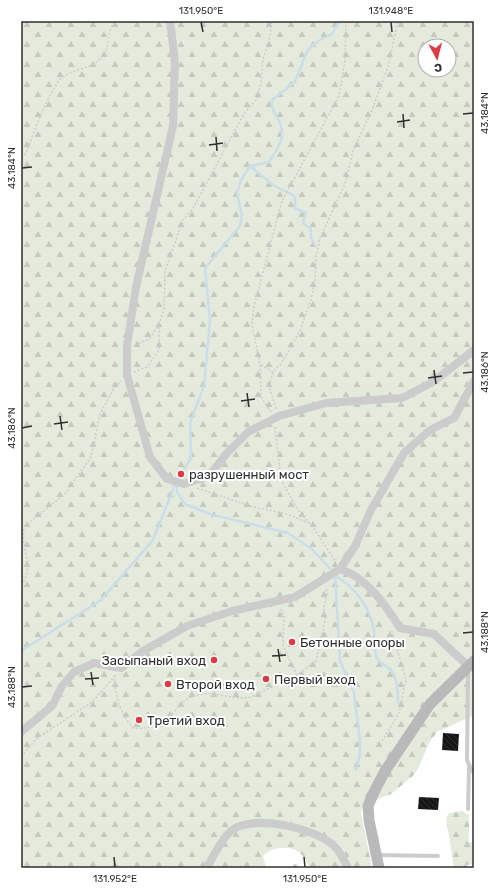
<svg xmlns="http://www.w3.org/2000/svg" width="495" height="889" font-family="Rubik,sans-serif">
<style>
.forest{fill:url(#forest-firs);fill-rule:evenodd}
.lines{fill:none;stroke-linecap:round;stroke-linejoin:round}
.stream{stroke:#cbddea;stroke-width:2.5}
.building{fill:url(#building-back-hatch)}
.path{stroke:#ccc;stroke-width:1.5;stroke-dasharray:2 2;stroke-linecap:butt}
.lane{stroke:#ccc;stroke-width:4}
.street{stroke:#ccc;stroke-width:8}
.secondary{stroke:#b9b9b9;stroke-width:11}
.ticks{fill:none;stroke:#2f2f2f;stroke-width:1.5}
.poi-dot{fill:#db3c44;stroke:#fff;stroke-width:1.5}
.labels{text-anchor:middle;dominant-baseline:central;stroke-width:4;stroke-linejoin:round;paint-order:stroke}
.poi-label{font-size:13px;fill:#2f2f2f;stroke:#fff;text-anchor:start}
.neatline{fill:none;stroke:#2f2f2f;stroke-width:1.5}
.ticks-label{font-size:10px;text-anchor:middle;fill:#2f2f2f}
</style>
<defs>
<pattern id="forest-firs" width="22" height="20" patternUnits="userSpaceOnUse"><rect width="22" height="20" fill="#e4ebdd"/><path d="M5 1l3.5 6h-7zM16 11l3.5 6h-7z" fill="#c4cabe"/></pattern>
<pattern id="building-back-hatch" width="6" height="6" patternUnits="userSpaceOnUse"><rect width="6" height="6" fill="#161616"/><path d="M-1 5l2 2M0 0l6 6M5-1l2 2" fill="none" stroke="#303030"/></pattern>
</defs>
<rect width="100%" height="100%" fill="#fff"/>
<g class="forest">
<path d="M21 21H474V715L437 732 429 743 418 769 413 776 391 794 380 798 362 808 361 813 372 868H310C307 863 304 856 299 852 289 845 270 847 263 856L266 868H21ZM425 46H449V70H425Z"/>
<polygon points="462,811 469,815 469,842 474,843 474,864 467,865 465,868 454,868 446,818 449,813"/>
</g>
<g class="lines">
<g class="stream">
<polyline points="250,166 273,185 293,195 295,198 295,208 306,213 303,223 311,229 311,238 315,245"/>
<polyline points="177,483 177,492 185,504 213,515 288,533 312,549 332,571"/>
<polyline points="335,574 340,661 354,693 360,741 360,754 356,770"/>
<path d="M335 575C355 588 370 607 374 631 375 639 374 648 376 656 378 663 386 665 391 670 398 679 398 693 398 703"/>
<path d="M21 651 101 600 153 540 176 482 191 458 190 423 204 386 210 320 205 268 240 226 242 216 237 193 241 180 250 166 269 162C278 148 288 136 278 119 274 111 271 109 272 100L295 82 307 51 318 41 332 34 339 21"/>
</g>
</g>
<g class="building">
<polygon points="443,733 459,734 458,751 442,750"/>
<polygon points="419,797 439,798 438,810 418,809"/>
</g>
<g class="lines">
<g class="path">
<path d="M21 158 26 153C32 137 51 84 64 76 75 69 93 68 102 57 112 44 105 35 115 21"/>
<polyline points="135,345 149,339 159,325"/>
<polyline points="261,365 273,372"/>
<polyline points="134,372 147,367 159,350 159,324 164,309 165,271 183,220 192,210 245,112 256,100 261,84 263,59 269,41 272,21"/>
<polyline points="276,409 269,386 273,372 281,364 300,331 311,299 315,282 316,257 320,238 345,184 353,151 372,110 388,67 398,21"/>
<polyline points="271,412 261,397 260,364 252,325 254,306 282,201 339,96 345,60 346,21"/>
<polyline points="275,427 281,480 298,510 315,530 336,562"/>
<polyline points="197,488 250,506 287,514 308,523"/>
<path d="M21 585C37 567 18 543 25 526L64 495 91 457 100 414 114 388 121 381"/>
<polyline points="281,609 284,615 283,646 297,675"/>
<path d="M115 675C114 696 120 712 133 728 148 730 164 723 174 712 180 706 184 700 193 696 212 689 232 701 251 697L297 675 316 661 325 620 324 607 327 594 326 587"/>
<polyline points="382,741 399,713 406,680 392,631"/>
<polyline points="21,757 36,739 92,702 115,676"/>
</g>
<g class="lane">
<polyline points="468,671 467,760 472,771 474,772"/>
<polyline points="468,809 469,767"/>
<polyline points="376,855 438,856"/>
<polyline points="295,866 296,868"/>
</g>
<g class="street">
<polyline points="170,21 175,61 173,126 136,287 127,346 127,375 150,457 167,479 184,484 209,476 227,453 248,432 279,416 326,403 402,398 433,382 474,350"/>
<path d="M340 569C367 577 386 606 400 628L434 634 468 666"/>
<polyline points="21,732 52,706 62,686 74,672 94,663 121,668 143,651 187,626 232,611 295,597 340,569 355,546 371,510 404,453 430,430 454,418 474,381"/>
<path d="M206 868C214 857 221 838 232 830 255 814 314 828 333 845 340 851 344 860 348 868"/>
</g>
<polyline class="secondary" points="379,868 369,820 368,806 374,792 385,771 430,704 474,661"/>
</g>
<path class="ticks" d="M201 22 203 32M391 22 392 32M403 114 404 128M463 114 473 113M397 122 410 120M216 137 217 151M209 145 223 143M22 168 32 167M434 370 436 384M463 373 473 372M428 378 442 376M247 393 249 407M241 401 255 399M60 416 62 430M54 424 68 422M22 428 32 426M463 633 473 632M278 649 280 662M272 656 286 655M91 672 93 685M85 679 99 678M22 687 32 686M114 857 115 867M304 857 305 867"/>
<g class="poi-dot">
<circle cx="181" cy="474" r="4"/>
<circle cx="292" cy="642" r="4"/>
<circle cx="214" cy="660" r="4"/>
<circle cx="266" cy="679" r="4"/>
<circle cx="168" cy="684" r="4"/>
<circle cx="139" cy="720" r="4"/>
</g>
<g class="labels">
<g class="poi-label">
<text x="189" y="474">разрушенный мост</text>
<text x="300" y="642">Бетонные опоры</text>
<text x="206" y="660" text-anchor="end">Засыпаный вход</text>
<text x="274" y="679">Первый вход</text>
<text x="176" y="684">Второй вход</text>
<text x="147" y="720">Третий вход</text>
</g>
</g>
<rect width="495" height="889" fill="none" stroke="#ffffff" stroke-width="44"/>
<g transform="translate(437 58) rotate(173)"><circle r="19" fill="#ffffff" stroke="#acacac"/>
<path d="M0-3L7 15L0 10L-7 15Z" fill="#db3c44"/>
<text y="-6" font-size="11" font-weight="bold" text-anchor="middle" fill="#2f2f2f">С</text>
</g>
<rect x="22" y="22" width="451" height="845" class="neatline"/>
<g class="ticks-label">
<text x="201" y="14">131.950°E</text>
<text x="391" y="14">131.948°E</text>
<text transform="translate(484 113) rotate(-90)" y="4">43.184°N</text>
<text transform="translate(11 168) rotate(-90)" y="4">43.184°N</text>
<text transform="translate(484 372) rotate(-90)" y="4">43.186°N</text>
<text transform="translate(11 428) rotate(-90)" y="4">43.186°N</text>
<text transform="translate(484 632) rotate(-90)" y="4">43.188°N</text>
<text transform="translate(11 687) rotate(-90)" y="4">43.188°N</text>
<text x="115" y="882">131.952°E</text>
<text x="305" y="882">131.950°E</text>
</g>
</svg>
